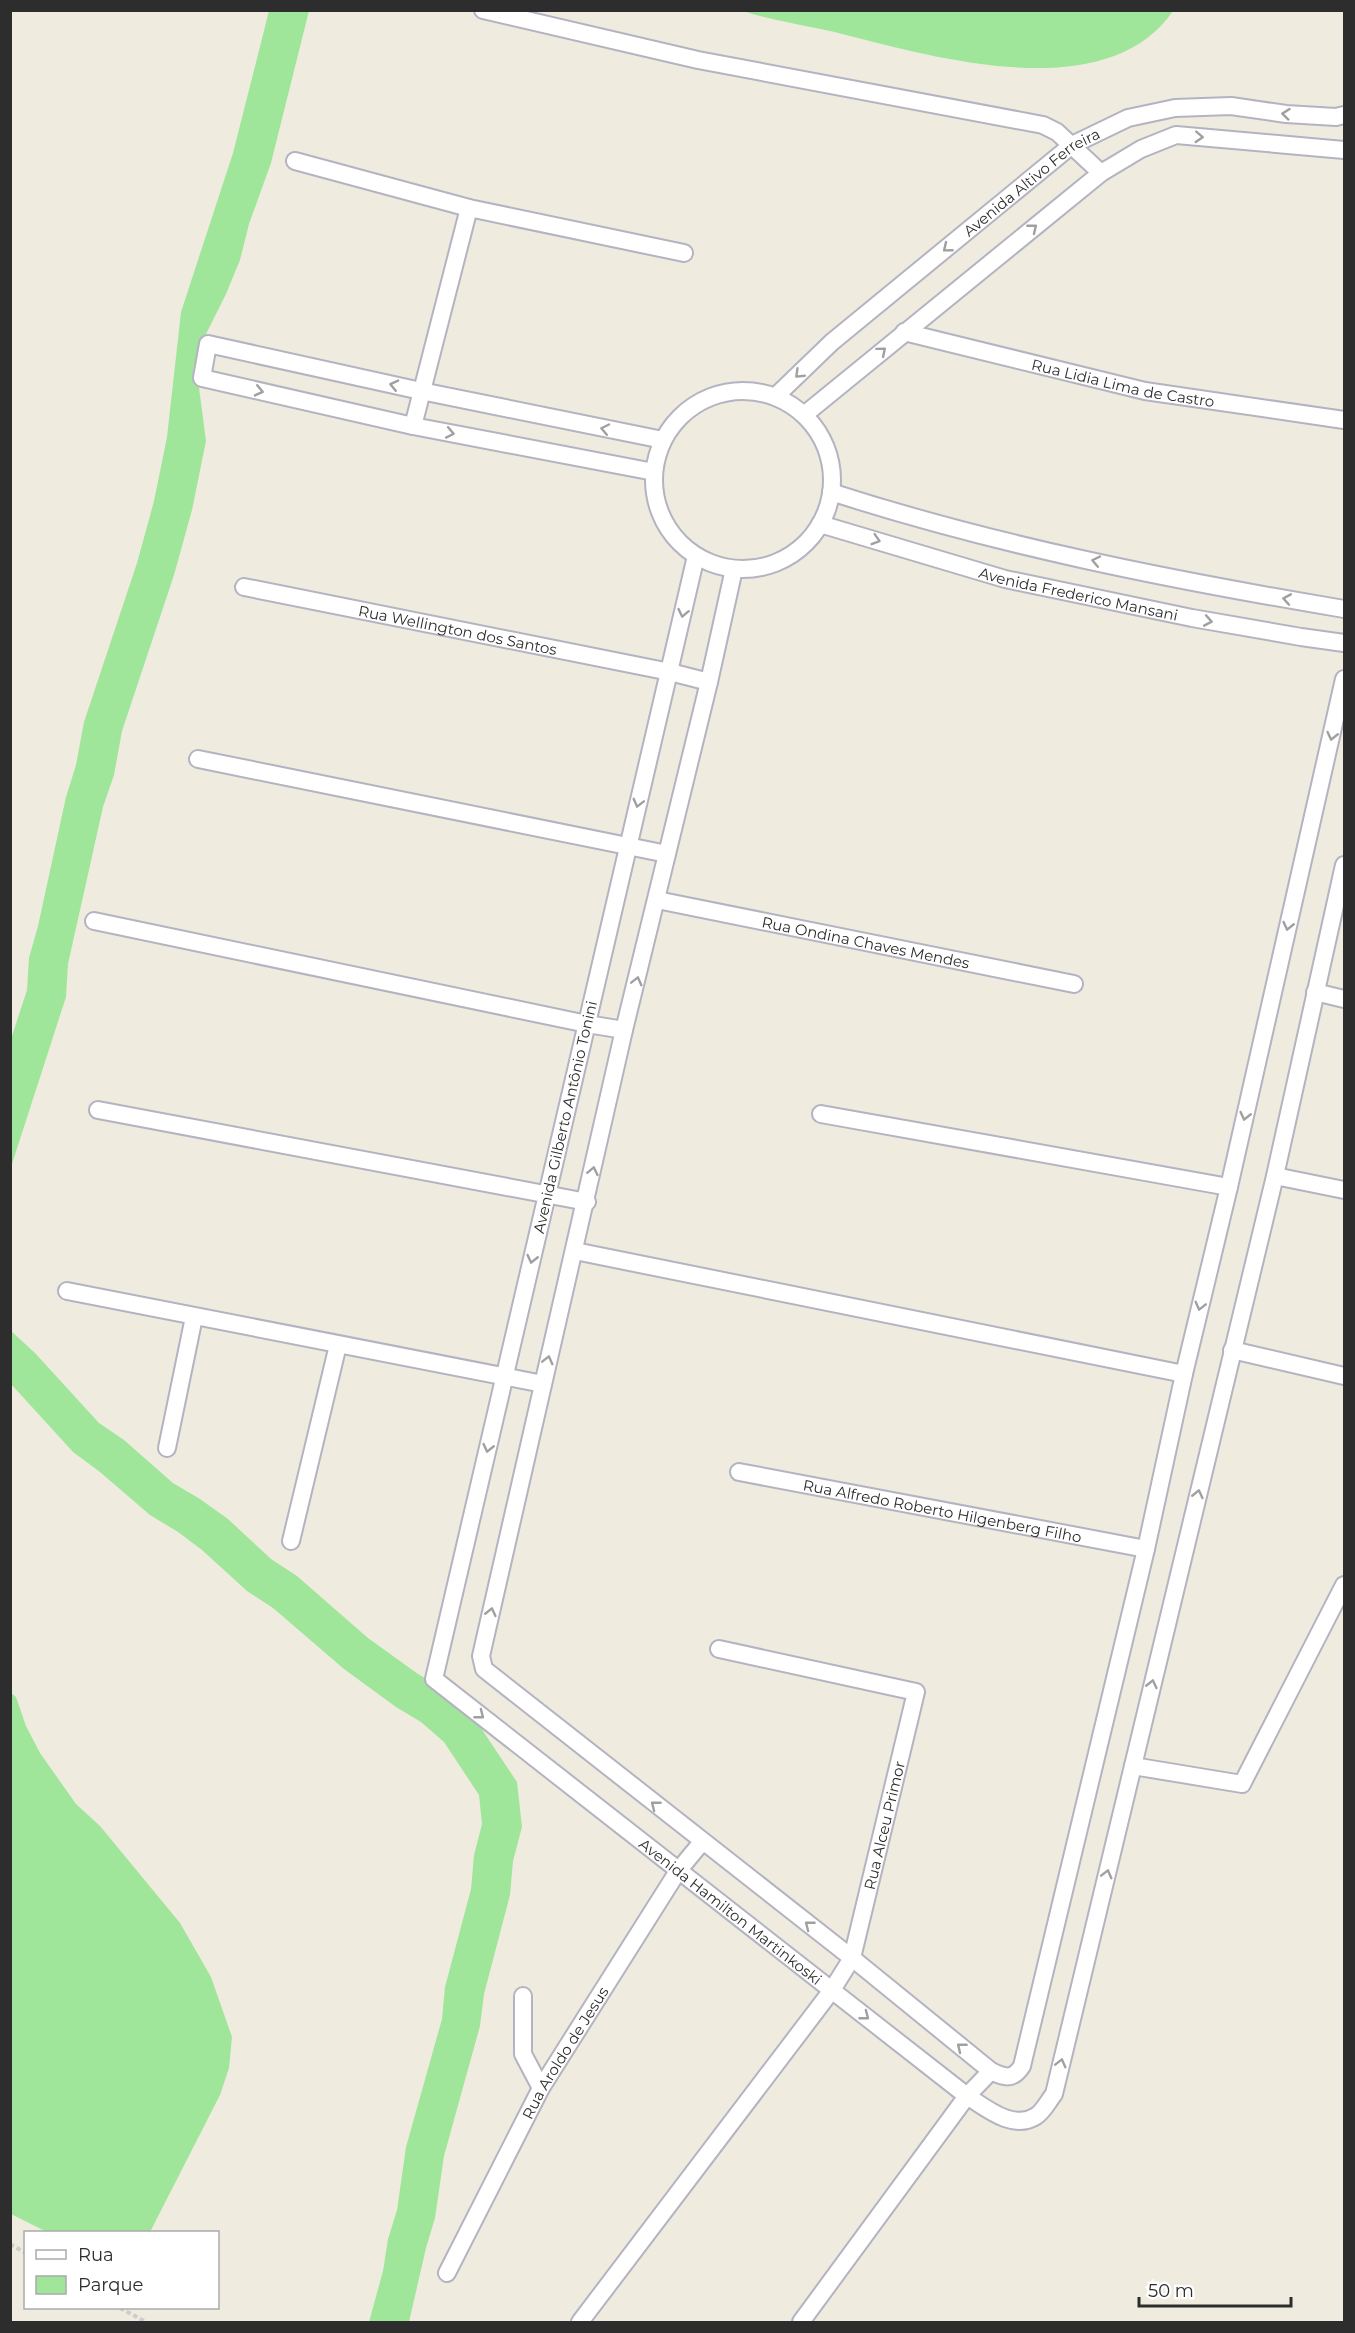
<svg xmlns="http://www.w3.org/2000/svg" width="1355" height="2333" font-family="Montserrat,sans-serif">
<style>
.green{fill:#9fe69b}
.lines{fill:none;stroke-linecap:round;stroke-linejoin:round}
.street-casing{stroke:#b4b3c1;stroke-width:20}
.path{stroke:#cdcdcd;stroke-width:4;stroke-dasharray:4.5 3;stroke-linecap:butt}
.street{stroke:#fff;stroke-width:16}
.oneway{stroke:#a0a0a0}
.labels{text-anchor:middle;dominant-baseline:central;stroke-width:4.5;stroke-linejoin:round;paint-order:stroke}
.street-label{font-size:15px;fill:#2d2d2d;stroke:#fff}
</style>
<rect width="100%" height="100%" fill="#efecdf"/>
<g class="green">
<polygon points="269,11 309,11 271,163 249,224 240,260 226,294 202,342 198,380 206,441 192,510 174,575 122,731 114,775 103,807 68,964 66,997 11,1167 11,1039 27,990 29,958 38,926 66,797 76,765 84,722 137,563 154,501 167,437 181,312 233,153"/>
<path d="M743 11H1173C1107 107 938 58 846 35 812 26 776 22 743 11Z"/>
<polygon points="10,1330 35,1353 99,1423 124,1440 173,1483 200,1499 228,1519 271,1559 297,1576 368,1638 418,1674 445,1690 473,1716 517,1782 522,1827 513,1861 510,1895 484,1994 480,2026 444,2156 435,2218 426,2248 409,2322 369,2322 383,2271 388,2239 397,2210 406,2147 442,2019 445,1987 471,1889 474,1855 482,1824 479,1795 444,1742 421,1722 396,1707 344,1669 273,1608 247,1591 202,1550 178,1532 150,1515 100,1472 73,1452 11,1384"/>
<polygon points="10,1692 16,1697 26,1726 40,1753 76,1804 100,1826 180,1923 211,1977 232,2037 229,2068 220,2095 150,2232 47,2232 11,2214"/>
</g>
<g class="lines">
<g class="street-casing">
<g id="street">
<polyline points="483,10 698,60 1043,125 1057,132 1101,173"/>
<polyline points="295,161 469,208 684,253"/>
<path id="s1" d="M904 332 1145 391 1344 420"/>
<circle cx="743" cy="480" r="89"/>
<path id="s2" d="M776 396 832 342 1072 145 1128 118 1175 108 1231 106 1286 114 1336 117 1344 115"/>
<polyline points="804,415 1101,173 1141,149 1176,135 1344,150"/>
<polyline points="413,426 469,208"/>
<polyline points="654,472 413,426 202,378 208,344 421,391 663,440"/>
<path d="M831 492C998 546 1171 580 1344 609"/>
<path id="s3" d="M820 524 1005 579 1192 618 1301 637 1344 643"/>
<path id="s4" d="M696 556 434 1679 967 2096C986 2108 1013 2131 1036 2116 1043 2112 1049 2100 1054 2094L1275 1176 1344 865"/>
<path d="M734 569 709 682 624 1030 481 1656 484 1669 852 1958 991 2071C1005 2078 1013 2080 1022 2066L1146 1549 1184 1374 1229 1187 1344 679"/>
<path id="s5" d="M244 587 670 672 709 682"/>
<polyline points="198,759 667,854"/>
<path id="s6" d="M657 900 1074 984"/>
<polyline points="94,921 587,1024 624,1030"/>
<polyline points="1315,992 1344,999"/>
<polyline points="98,1110 587,1202"/>
<polyline points="821,1114 1229,1187"/>
<polyline points="1275,1176 1344,1190"/>
<polyline points="575,1251 1184,1374"/>
<polyline points="67,1291 543,1384"/>
<polyline points="1232,1350 1344,1376"/>
<polyline points="167,1448 194,1317"/>
<path id="s7" d="M739 1472 1146 1549"/>
<polyline points="291,1541 338,1345"/>
<polyline points="1133,1766 1242,1784 1344,1585"/>
<polyline points="523,1996 523,2054 541,2088"/>
<path id="s8" d="M447 2273 541 2088 678 1871 702 1842"/>
<path id="s9" d="M580 2322 832 1990 852 1958 916 1692 719 1649"/>
<polyline points="801,2322 967,2096 991,2071"/>
</g>
</g>
<g class="path">
<polyline points="10,2244 26,2253"/>
<polyline points="120,2308 146,2322"/>
</g>
<use href="#street" class="street"/>
</g>
<defs><path id="oneway-chevron" d="M-2-3.5L2.5 0L-2 3.5" fill="none" stroke-width="1.6" stroke-linecap="round" stroke-linejoin="round" transform="scale(1.5)"/></defs>
<g class="oneway">
<use href="#oneway-chevron" transform="translate(1286 114) rotate(-174)"/>
<use href="#oneway-chevron" transform="translate(1199 137) rotate(3)"/>
<use href="#oneway-chevron" transform="translate(1033 228) rotate(-39)"/>
<use href="#oneway-chevron" transform="translate(947 248) rotate(141)"/>
<use href="#oneway-chevron" transform="translate(882 351) rotate(-40)"/>
<use href="#oneway-chevron" transform="translate(799 374) rotate(136)"/>
<use href="#oneway-chevron" transform="translate(394 385) rotate(-167)"/>
<use href="#oneway-chevron" transform="translate(259 391) rotate(13)"/>
<use href="#oneway-chevron" transform="translate(605 429) rotate(-168)"/>
<use href="#oneway-chevron" transform="translate(450 433) rotate(11)"/>
<use href="#oneway-chevron" transform="translate(876 540) rotate(17)"/>
<use href="#oneway-chevron" transform="translate(1096 561) rotate(-168)"/>
<use href="#oneway-chevron" transform="translate(1287 599) rotate(-170)"/>
<use href="#oneway-chevron" transform="translate(683 613) rotate(102)"/>
<use href="#oneway-chevron" transform="translate(1208 621) rotate(10)"/>
<use href="#oneway-chevron" transform="translate(1332 736) rotate(103)"/>
<use href="#oneway-chevron" transform="translate(638 803) rotate(104)"/>
<use href="#oneway-chevron" transform="translate(1288 926) rotate(103)"/>
<use href="#oneway-chevron" transform="translate(637 981) rotate(-76)"/>
<use href="#oneway-chevron" transform="translate(1245 1116) rotate(103)"/>
<use href="#oneway-chevron" transform="translate(593 1171) rotate(-78)"/>
<use href="#oneway-chevron" transform="translate(532 1259) rotate(103)"/>
<use href="#oneway-chevron" transform="translate(1200 1306) rotate(104)"/>
<use href="#oneway-chevron" transform="translate(548 1360) rotate(-76)"/>
<use href="#oneway-chevron" transform="translate(488 1448) rotate(103)"/>
<use href="#oneway-chevron" transform="translate(1198 1494) rotate(-77)"/>
<use href="#oneway-chevron" transform="translate(491 1612) rotate(-77)"/>
<use href="#oneway-chevron" transform="translate(1152 1684) rotate(-77)"/>
<use href="#oneway-chevron" transform="translate(480 1715) rotate(38)"/>
<use href="#oneway-chevron" transform="translate(655 1805) rotate(-142)"/>
<use href="#oneway-chevron" transform="translate(1107 1874) rotate(-76)"/>
<use href="#oneway-chevron" transform="translate(809 1925) rotate(-142)"/>
<use href="#oneway-chevron" transform="translate(865 2016) rotate(38)"/>
<use href="#oneway-chevron" transform="translate(961 2047) rotate(-141)"/>
<use href="#oneway-chevron" transform="translate(1061 2063) rotate(-76)"/>
</g>
<g class="labels">
<g class="street-label">
<text stroke="none"><textPath href="#s2" startOffset="334">Avenida Altivo Ferreira</textPath></text>
<text stroke="none"><textPath href="#s1" startOffset="225">Rua Lidia Lima de Castro</textPath></text>
<text stroke="none"><textPath href="#s3" startOffset="268">Avenida Frederico Mansani</textPath></text>
<text stroke="none"><textPath href="#s5" startOffset="218">Rua Wellington dos Santos</textPath></text>
<text stroke="none"><textPath href="#s6" startOffset="213">Rua Ondina Chaves Mendes</textPath></text>
<text transform="translate(565 1117) rotate(-77)">Avenida Gilberto Antônio Tonini</text>
<text stroke="none"><textPath href="#s7" startOffset="207">Rua Alfredo Roberto Hilgenberg Filho</textPath></text>
<text stroke="none"><textPath href="#s9" startOffset="591">Rua Alceu Primor</textPath></text>
<text stroke="none"><textPath href="#s4" startOffset="1530">Avenida Hamilton Martinkoski</textPath></text>
<text stroke="none"><textPath href="#s8" startOffset="250">Rua Aroldo de Jesus</textPath></text>
</g>
</g>
<rect width="1355" height="2333" fill="none" stroke="#2d2d2d" stroke-width="24"/>
<rect x="24" y="2231" width="195" height="78" fill="#ffffff" stroke="#ababab" stroke-width="1.5"/>
<rect x="36" y="2250" width="30" height="9" fill="#ffffff" stroke="#ababab" stroke-width="1.5"/>
<text x="78" y="2261" font-size="18" fill="#2d2d2d">Rua</text>
<rect x="36" y="2276" width="30" height="18" fill="#9fe69b" stroke="#ababab" stroke-width="1.5"/>
<text x="78" y="2291" font-size="18" fill="#2d2d2d">Parque</text>
<path d="M1139 2297v9h152v-9" fill="none" stroke="#2d2d2d" stroke-width="3"/>
<text x="1148" y="2297" font-size="18" fill="#2d2d2d" stroke="#ffffff" stroke-width="4.5" paint-order="stroke">50 m</text>
</svg>
